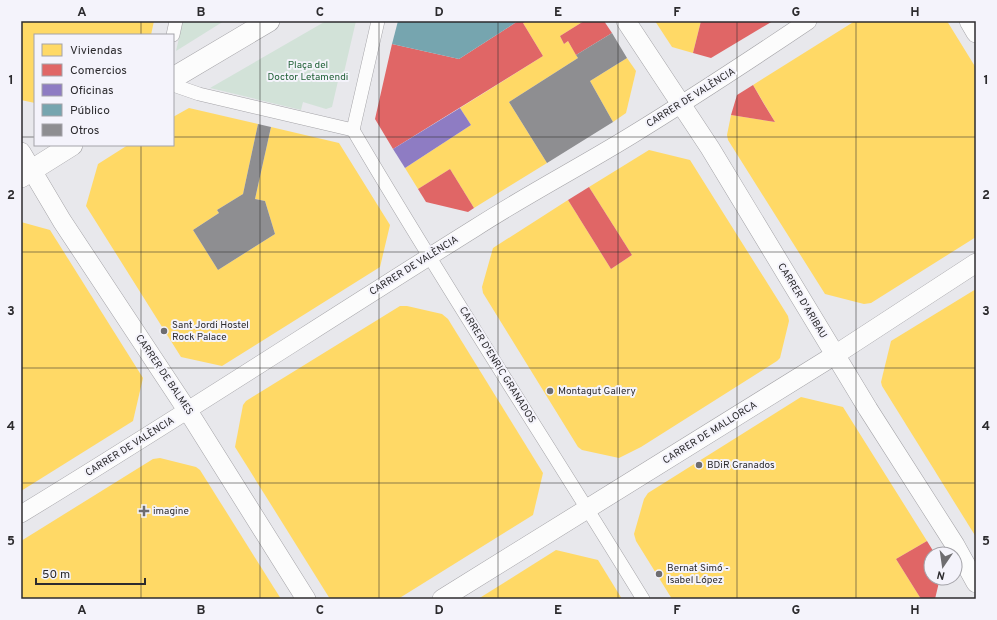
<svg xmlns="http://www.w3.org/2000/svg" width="997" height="620" font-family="Overpass,sans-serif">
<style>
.green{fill:#d2e2d8}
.homes{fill:#ffd966}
.shops{fill:#e06666}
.offices{fill:#8e7cc3}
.public{fill:#76a5af}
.building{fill:#8e8e91}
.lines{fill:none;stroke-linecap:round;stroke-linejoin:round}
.minor-casing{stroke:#a4a3a7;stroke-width:14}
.tertiary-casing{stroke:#a4a3a7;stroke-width:18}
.secondary-casing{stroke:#a4a3a7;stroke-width:20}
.primary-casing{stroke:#a4a3a7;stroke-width:22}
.minor{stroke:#fcfcfc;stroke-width:13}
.tertiary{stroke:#fcfcfc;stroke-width:17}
.secondary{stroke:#fcfcfc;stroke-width:19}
.primary{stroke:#fcfcfc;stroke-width:21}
.grid{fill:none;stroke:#2c2b2e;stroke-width:1;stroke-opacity:0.55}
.poi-dot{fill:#6e6d70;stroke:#f4f3fb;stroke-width:1.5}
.labels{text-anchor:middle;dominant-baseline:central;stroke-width:4;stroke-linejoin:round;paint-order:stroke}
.park-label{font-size:10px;fill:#236339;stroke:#f4f3fb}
.street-label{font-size:10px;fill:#2c2b2e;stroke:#f4f3fb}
.poi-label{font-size:10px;fill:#2c2b2e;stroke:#f4f3fb;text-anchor:start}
.neatline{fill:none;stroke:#2c2b2e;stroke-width:1.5}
.grid-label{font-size:13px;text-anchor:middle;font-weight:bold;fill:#2c2b2e}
</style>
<rect width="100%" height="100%" fill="#e8e8ec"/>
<g class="green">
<polygon points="183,21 224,21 176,51"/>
<polygon points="326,21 356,21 342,81 338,81 332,107 326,109 303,102 301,110 210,88"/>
</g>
<g class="homes">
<polygon points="21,21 154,21 151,35 35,35 35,103 21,100"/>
<polygon points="527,21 584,21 560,36 564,44 568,41 578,58 509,102 547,163 474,208 450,169 418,189 405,168 471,125 460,108 543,56 523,23"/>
<polygon points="655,21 701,21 693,53 672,47"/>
<polygon points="855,21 947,21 976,68 976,237 871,303 864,304 825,294 728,140 727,135 731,115 775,122 753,85"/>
<polygon points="627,58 636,71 626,113 613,122 590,81"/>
<polygon points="189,108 258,124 243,194 217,210 219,213 193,230 218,270 275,234 265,201 255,199 271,127 339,143 390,225 380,267 222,366 181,357 86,206 98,164 128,145 173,145 173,117"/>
<polygon points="649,150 690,160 788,316 789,321 780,358 777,361 641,447 619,458 582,450 578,447 483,293 482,287 493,248 568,200 611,269 632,255 589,187"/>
<polygon points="21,222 50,230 143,378 133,421 21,491"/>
<polygon points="976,289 976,537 882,386 881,382 891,341"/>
<polygon points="400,306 407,306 442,314 448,319 543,473 533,515 398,599 330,599 235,447 243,405 246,401"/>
<polygon points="801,397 843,407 927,541 896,559 921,599 672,599 636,541 634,534 644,499 648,493"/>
<polygon points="160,458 196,467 200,470 281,599 21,599 21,541 153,459"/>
<polygon points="556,550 598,560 622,599 478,599"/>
</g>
<g class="shops">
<polygon points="518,21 527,21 523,23 543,56 393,149 375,119 392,44 459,59"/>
<polygon points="584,21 604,21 612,33 576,55 568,41 564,44 560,36"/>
<polygon points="701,21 773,21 711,58 693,53"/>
<polygon points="753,85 764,104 775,122 731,115 737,95"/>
<polygon points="450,169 474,208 468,212 426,202 418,189"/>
<polygon points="589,187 632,255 611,269 568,200"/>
<polygon points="927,541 935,554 931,554 931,578 940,578 935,599 921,599 896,559"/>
</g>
<polygon class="offices" points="460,108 471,125 405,168 393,149"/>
<polygon class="public" points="398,21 518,21 459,59 392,44"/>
<g class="building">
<polygon points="612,33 627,58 590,81 613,122 547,163 509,102 578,58 576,55"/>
<polygon points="258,124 271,127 255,199 265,201 275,234 218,270 193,230 219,213 217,210 243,194"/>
</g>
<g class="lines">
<g class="minor-casing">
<g id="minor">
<polyline points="173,35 176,21"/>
<polyline points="173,85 199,94 353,130"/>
<path d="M353 130C446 289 547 442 643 599"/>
<polyline points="353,130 378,21"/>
</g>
</g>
<g class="tertiary-casing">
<path id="tertiary" d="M21 514C174 421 323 323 475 228 526 195 580 167 632 135 692 98 750 60 808 21"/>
</g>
<g class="secondary-casing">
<g id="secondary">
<polyline points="626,21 710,148 868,409 955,545 976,583"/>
<polyline points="969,21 976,33"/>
<polyline points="21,152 62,221 193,419 306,599"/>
<polyline points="442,599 835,355 976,263"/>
</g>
</g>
<g class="primary-casing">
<g id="primary">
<polyline points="173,78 269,21"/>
<polyline points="21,177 72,145"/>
</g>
</g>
<use href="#minor" class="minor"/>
<use href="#tertiary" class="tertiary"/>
<use href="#secondary" class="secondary"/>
<use href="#primary" class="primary"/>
</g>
<path class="grid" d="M141 21V35M260 21V599M379 21V599M498 21V599M618 21V599M737 21V599M856 21V599M21 137H35M173 137H976M141 145V599M21 252H976M21 368H976M21 483H976"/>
<g class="poi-dot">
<circle cx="164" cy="331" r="4"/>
<circle cx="550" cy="391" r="4"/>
<circle cx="699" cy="465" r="4"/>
<path d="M142 505h4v4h4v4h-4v4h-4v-4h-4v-4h4z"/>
<circle cx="659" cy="574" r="4"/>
</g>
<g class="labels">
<g class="park-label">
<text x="308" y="65">Plaça del<tspan x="308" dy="12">Doctor Letamendi</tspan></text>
</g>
<g class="street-label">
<text transform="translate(691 98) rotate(-32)">CARRER DE VALÈNCIA</text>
<text transform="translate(414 266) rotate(-32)">CARRER DE VALÈNCIA</text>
<text transform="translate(802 301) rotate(59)">CARRER D'ARIBAU</text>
<text transform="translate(497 365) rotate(58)">CARRER D'ENRIC GRANADOS</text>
<text transform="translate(164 375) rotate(56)">CARRER DE BALMES</text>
<text transform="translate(710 433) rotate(-32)">CARRER DE MALLORCA</text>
<text transform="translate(130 447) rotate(-32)">CARRER DE VALÈNCIA</text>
</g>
<g class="poi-label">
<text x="172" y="325">Sant Jordi Hostel<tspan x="172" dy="12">Rock Palace</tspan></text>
<text x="558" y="391">Montagut Gallery</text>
<text x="707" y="465">BDiR Granados</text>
<text x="153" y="511">imagine</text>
<text x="667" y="568">Bernat Simó -<tspan x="667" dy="12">Isabel López</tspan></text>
</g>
</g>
<rect width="997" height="620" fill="none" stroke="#f4f3fb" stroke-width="44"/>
<rect x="34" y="34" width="140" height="112" fill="#f4f3fb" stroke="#a4a3a9"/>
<rect x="42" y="44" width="20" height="12" fill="#ffd966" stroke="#a4a3a9"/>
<text x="70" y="54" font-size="12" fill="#2c2b2e">Viviendas</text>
<rect x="42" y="64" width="20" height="12" fill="#e06666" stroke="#a4a3a9"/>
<text x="70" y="74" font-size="12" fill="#2c2b2e">Comercios</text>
<rect x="42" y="84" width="20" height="12" fill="#8e7cc3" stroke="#a4a3a9"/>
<text x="70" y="94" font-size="12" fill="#2c2b2e">Oficinas</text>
<rect x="42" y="104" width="20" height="12" fill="#76a5af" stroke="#a4a3a9"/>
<text x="70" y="114" font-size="12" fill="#2c2b2e">Público</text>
<rect x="42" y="124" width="20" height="12" fill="#8e8e91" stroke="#a4a3a9"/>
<text x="70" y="134" font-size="12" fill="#2c2b2e">Otros</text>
<g transform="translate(943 566) rotate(193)"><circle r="19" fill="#f4f3fb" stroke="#a4a3a9"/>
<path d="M0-3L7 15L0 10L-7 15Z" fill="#6e6d70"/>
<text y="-6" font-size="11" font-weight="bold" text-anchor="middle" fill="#2c2b2e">N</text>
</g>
<path d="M36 578v6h109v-6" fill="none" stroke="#2c2b2e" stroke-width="2"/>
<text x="42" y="578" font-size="12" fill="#2c2b2e" stroke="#f4f3fb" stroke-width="3" paint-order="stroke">50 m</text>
<rect x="22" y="22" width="953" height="576" class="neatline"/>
<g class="grid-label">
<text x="82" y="16">A</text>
<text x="201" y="16">B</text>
<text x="320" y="16">C</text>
<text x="439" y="16">D</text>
<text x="558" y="16">E</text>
<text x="677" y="16">F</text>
<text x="796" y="16">G</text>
<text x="915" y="16">H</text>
<text x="11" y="84">1</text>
<text x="986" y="84">1</text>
<text x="11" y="199">2</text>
<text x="986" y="199">2</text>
<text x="11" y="315">3</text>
<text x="986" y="315">3</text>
<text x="11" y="430">4</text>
<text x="986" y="430">4</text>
<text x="11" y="545">5</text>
<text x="986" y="545">5</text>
<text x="82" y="614">A</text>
<text x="201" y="614">B</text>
<text x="320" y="614">C</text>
<text x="439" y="614">D</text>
<text x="558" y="614">E</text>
<text x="677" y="614">F</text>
<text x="796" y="614">G</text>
<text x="915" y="614">H</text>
</g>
</svg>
